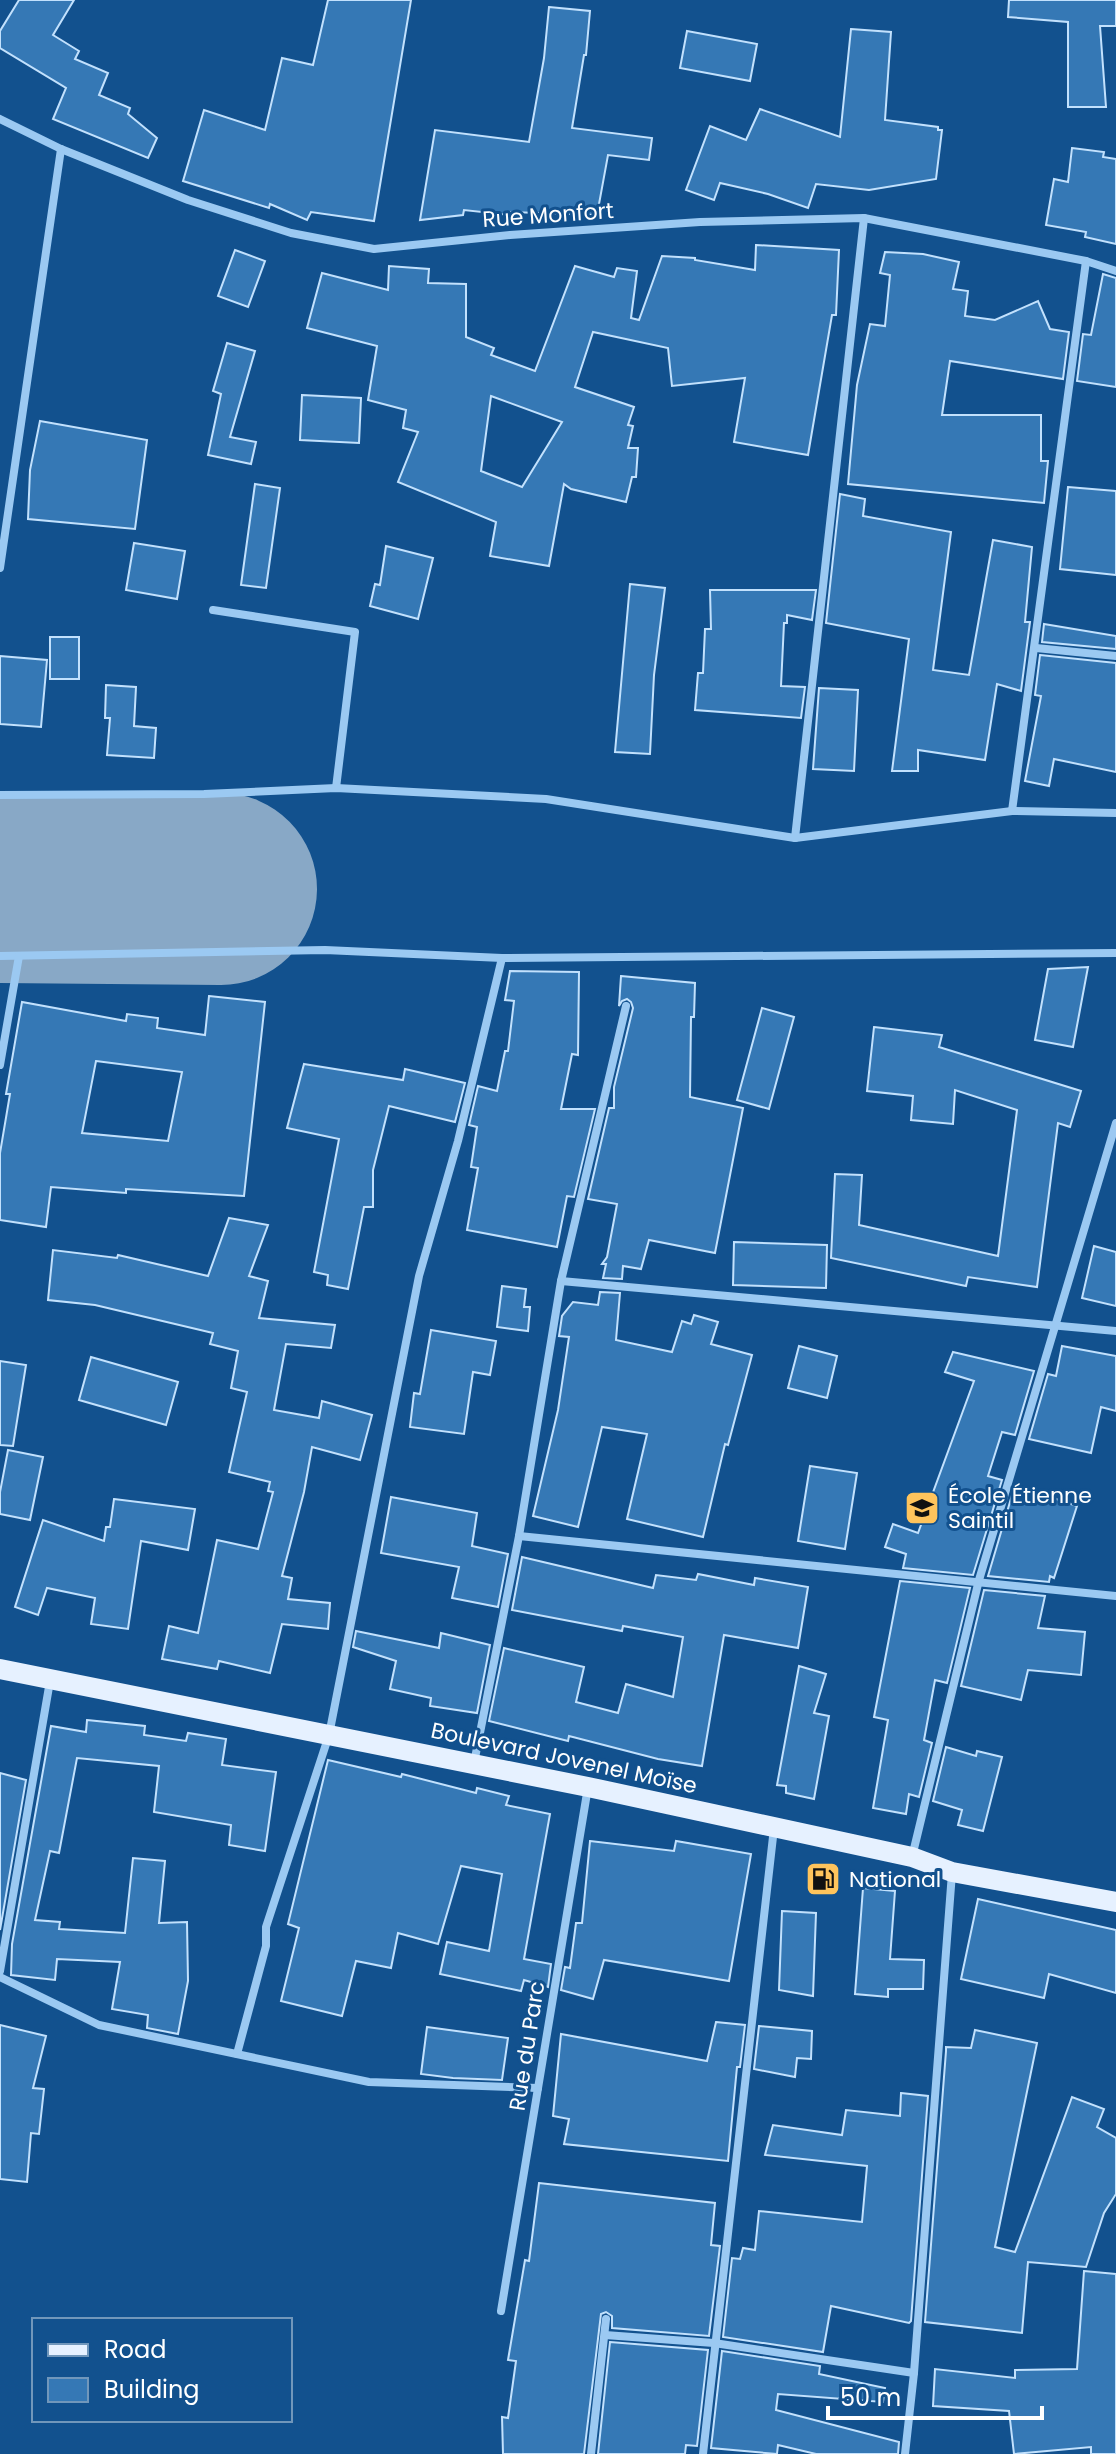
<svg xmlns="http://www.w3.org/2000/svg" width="1116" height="2454" font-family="Poppins,sans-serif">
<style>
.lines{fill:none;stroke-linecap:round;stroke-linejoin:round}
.runway{stroke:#88a8c6;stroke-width:192}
.building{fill:#3578b5;stroke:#c2e1fd;stroke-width:2;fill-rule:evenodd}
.street{stroke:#9bc9f2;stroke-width:8}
.primary{stroke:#e6f1ff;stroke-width:20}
.labels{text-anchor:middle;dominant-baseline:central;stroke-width:6;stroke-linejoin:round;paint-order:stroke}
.street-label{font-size:22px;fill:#fff;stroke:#12518e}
.poi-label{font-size:22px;fill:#fff;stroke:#12518e;text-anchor:start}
</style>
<rect width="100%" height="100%" fill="#12518e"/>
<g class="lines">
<polyline class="runway" points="0,887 221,889"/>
</g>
<g class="building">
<polygon points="19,0 74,0 53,35 79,51 75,59 108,73 99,95 130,108 128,114 157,138 148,158 53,119 66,88 0,48 0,31"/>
<polygon points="328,0 411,0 374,221 311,212 307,220 270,204 269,208 183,181 204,110 265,130 282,58 313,65"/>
<polygon points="1009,0 1116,0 1116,26 1100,26 1106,107 1068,107 1068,22 1008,17"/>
<polygon points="549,7 590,11 586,55 584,55 572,128 652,138 649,160 608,155 597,215 511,212 511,215 464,210 463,215 420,220 435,130 529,142 544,58"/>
<polygon points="851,29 891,32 885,120 938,127 938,130 942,130 936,179 869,190 816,184 808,208 768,194 720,183 714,200 686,190 710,126 746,140 760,109 840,137"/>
<polygon points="687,31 757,44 750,81 680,68"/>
<polygon points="1072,148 1104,152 1103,157 1116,159 1116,244 1085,237 1086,232 1046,225 1054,179 1068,182"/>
<path d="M756 245 839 250 836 315H832L808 455 734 442 745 378 672 386 668 348 593 332 575 387 634 407 628 425 633 426 628 448H638L636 477H632L626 502 571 489 564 484 549 566 490 556 496 522 398 482 418 432 403 428 406 410 368 400 377 346 307 328 322 273 388 290 389 266 429 269 428 283 466 284V337L494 348 491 355 535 371 575 266 614 277 617 268 637 271 631 318 639 320 662 256 695 258V260L755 270ZM491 396 562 422 522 487 481 471Z"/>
<polygon points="235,250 265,261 248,307 218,296"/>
<polygon points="885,252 923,254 959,262 953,289 968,291 965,316 995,320 1038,301 1050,329 1069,332 1063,379 950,361 942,415 1041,415 1041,461 1048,461 1044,503 848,484 857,385 870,324 885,326 890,275 880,273"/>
<polygon points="1103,274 1116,278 1116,387 1077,381 1083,334 1091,335"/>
<polygon points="227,343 255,351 230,437 256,442 251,464 208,455 221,394 213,391"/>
<polygon points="302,395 361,398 359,443 300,440"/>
<polygon points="40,421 147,440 135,529 28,519 30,470"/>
<polygon points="255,484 280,488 266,588 241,585"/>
<polygon points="1068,487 1116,491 1116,575 1060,569"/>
<polygon points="840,494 865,499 863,516 951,532 933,670 969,675 993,540 1032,547 1025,622 1030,622 1021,691 997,684 985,760 918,750 918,771 892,771 909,639 826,623"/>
<polygon points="134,543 185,551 177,599 126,590"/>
<polygon points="386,546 433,558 418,619 370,606 375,584 380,585"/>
<polygon points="630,584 665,588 654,675 650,754 615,752"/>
<polygon points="710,590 816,590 812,620 787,615 787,623 784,623 781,686 805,687 801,718 695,710 698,673 703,673 705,629 711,629"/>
<polygon points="1044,624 1116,636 1116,649 1042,642"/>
<rect x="50" y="637" width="29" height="42"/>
<polygon points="1040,655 1116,663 1116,772 1054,759 1049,786 1025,781 1041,696 1035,695"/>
<polygon points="0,656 47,660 41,727 0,724"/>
<polygon points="106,685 136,687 134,726 156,728 154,758 107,755 110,718 105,718"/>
<polygon points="819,688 858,690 854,771 813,769"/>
<polygon points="1088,967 1073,1047 1035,1040 1048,969"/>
<polygon points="510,971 579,972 578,1055 572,1054 561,1109 595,1109 574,1197 567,1196 557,1247 467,1230 478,1168 471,1167 477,1127 469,1125 478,1086 497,1091 505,1051 508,1051 514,1001 505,1000"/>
<polygon points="621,976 695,983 694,1017 691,1017 690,1097 743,1108 715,1253 649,1240 641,1269 623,1266 622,1279 603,1278 606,1264 602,1264 607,1257 617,1204 588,1199 609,1108 614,1108 614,1087 633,1008 631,1002 627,999 622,1001 619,1006"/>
<path d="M209 996 265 1002 244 1196 126 1189V1193L51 1187 46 1227 0 1220V1153L10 1094H6L22 1002 126 1021 127 1014 158 1018 157 1028 205 1035ZM96 1061 182 1072 168 1141 82 1133Z"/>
<polygon points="762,1008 794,1017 769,1109 737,1100"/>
<polygon points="874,1027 942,1035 939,1047 1081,1091 1070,1127 1058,1123 1037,1287 968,1277 966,1286 831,1258 835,1174 862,1175 859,1225 998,1256 1017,1110 955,1090 953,1124 911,1120 913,1096 867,1091"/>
<polygon points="304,1064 403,1080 405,1069 465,1083 455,1122 389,1106 373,1170 373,1207 364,1207 348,1289 327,1285 328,1275 314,1272 339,1139 287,1128"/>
<polygon points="229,1218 268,1225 249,1276 268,1281 259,1318 335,1325 331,1348 286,1344 274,1410 319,1418 322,1401 372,1415 360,1460 312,1447 304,1492 282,1576 292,1578 288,1599 330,1603 328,1629 282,1624 270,1673 219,1661 217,1669 162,1659 169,1626 198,1633 217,1540 258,1549 273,1492 268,1491 270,1482 229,1472 247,1392 231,1388 238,1351 210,1344 213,1333 95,1305 48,1300 53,1250 117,1258 118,1255 208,1276"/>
<polygon points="734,1242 827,1245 826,1288 733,1285"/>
<polygon points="1094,1246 1116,1252 1116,1306 1082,1298"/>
<polygon points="502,1286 526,1289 524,1307 530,1307 528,1331 497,1327"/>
<polygon points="600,1292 620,1293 616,1340 672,1352 682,1321 691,1324 694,1315 718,1322 711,1344 752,1355 728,1445 725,1444 703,1537 627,1519 647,1434 602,1427 578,1527 533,1516 558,1410 569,1337 559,1336 562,1316 573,1302 598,1305"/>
<polygon points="431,1330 496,1341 490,1375 473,1372 464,1434 410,1427 414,1393 420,1394"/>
<polygon points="799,1346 837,1356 827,1398 788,1388"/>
<polygon points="1062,1346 1116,1356 1116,1411 1101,1407 1091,1453 1029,1439 1048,1374 1056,1376"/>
<polygon points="953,1352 1034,1371 1015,1435 1002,1432 988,1476 1002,1480 973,1575 903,1568 906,1554 885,1547 893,1524 918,1533 974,1381 945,1372"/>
<polygon points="91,1357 178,1382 166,1425 79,1400"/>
<polygon points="0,1361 26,1365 13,1446 0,1445"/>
<polygon points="8,1450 43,1457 30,1520 0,1514 0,1492"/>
<polygon points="810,1466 857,1473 845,1549 798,1541"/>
<polygon points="1015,1485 1077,1506 1054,1578 1050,1576 1049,1582 988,1576"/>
<polygon points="391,1497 477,1513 472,1546 508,1554 498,1607 452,1598 459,1567 381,1553"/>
<polygon points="114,1499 195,1509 188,1550 141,1541 128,1629 91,1624 95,1598 47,1588 38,1615 15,1607 43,1520 104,1541 106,1527 110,1527"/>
<polygon points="522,1557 653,1588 656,1575 696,1580 698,1574 754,1585 755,1578 808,1587 798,1648 724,1635 702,1766 658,1759 569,1736 568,1741 489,1721 504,1648 584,1667 576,1702 618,1713 626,1684 673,1697 683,1637 623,1626 622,1631 512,1610"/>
<polygon points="900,1581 970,1588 947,1683 935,1680 924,1740 932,1743 919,1797 909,1794 906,1814 873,1808 888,1720 874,1717"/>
<polygon points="984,1590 1045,1596 1038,1628 1085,1632 1081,1675 1028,1670 1021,1700 961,1686"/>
<polygon points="356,1631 439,1648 441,1633 490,1645 477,1713 430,1706 431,1698 390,1689 396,1661 353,1647"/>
<polygon points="799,1666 826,1674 814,1713 829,1716 814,1799 786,1793 786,1786 777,1785"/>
<polygon points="87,1720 145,1726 144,1735 186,1741 188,1733 226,1739 222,1765 276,1772 265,1851 229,1845 231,1825 154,1812 159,1766 77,1758 59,1853 50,1851 35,1920 60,1922 59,1929 125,1933 133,1858 165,1861 159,1923 187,1922 188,1981 178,2034 147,2028 148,2015 112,2009 120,1962 57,1959 55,1980 11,1975 12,1944 51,1726 86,1732"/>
<polygon points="946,1747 976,1756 977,1751 1002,1757 983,1831 958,1825 962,1810 933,1801"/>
<polygon points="328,1760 401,1777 402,1774 476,1793 477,1788 509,1796 506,1805 550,1814 524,1959 551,1964 548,1987 524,1980 521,1991 440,1974 447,1942 489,1951 502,1874 461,1866 438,1944 398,1933 391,1968 356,1961 342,2016 281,2001 299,1928 288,1924"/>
<polygon points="0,1773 26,1780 0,1930"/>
<polygon points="590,1841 674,1851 676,1841 751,1854 729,1981 604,1960 593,1999 561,1990 565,1967 570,1968 576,1923 582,1923"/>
<polygon points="863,1888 895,1891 890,1959 924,1960 923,1989 888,1989 888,1997 855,1994"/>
<polygon points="978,1899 1116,1930 1116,1993 1049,1974 1044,1998 961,1979"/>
<polygon points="782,1911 816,1913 813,1996 779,1990"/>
<polygon points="716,2022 745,2025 740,2067 737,2067 728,2161 564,2144 569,2119 553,2116 561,2034 707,2061"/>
<polygon points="0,2025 46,2036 33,2088 44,2089 39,2134 31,2133 27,2182 0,2179"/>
<polygon points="759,2026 812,2031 811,2059 797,2058 795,2077 754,2069"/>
<polygon points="427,2027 508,2038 502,2080 453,2078 421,2074"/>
<polygon points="975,2030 1037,2043 995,2247 1015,2252 1072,2097 1104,2109 1097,2127 1116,2138 1116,2194 1104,2213 1086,2267 1028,2262 1022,2333 925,2322 946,2051 946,2047 971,2048"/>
<polygon points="901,2093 928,2096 911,2321 909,2323 831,2306 823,2352 723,2337 732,2258 740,2259 743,2248 755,2250 759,2211 862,2222 867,2166 765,2155 773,2125 842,2135 846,2110 900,2116"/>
<polygon points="539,2183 715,2203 711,2245 720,2246 709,2336 612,2328 612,2316 606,2312 601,2314 584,2454 503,2454 502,2417 508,2418 516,2361 508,2360 525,2260 529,2261"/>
<polygon points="1084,2271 1116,2274 1116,2454 1091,2454 1091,2447 1014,2454 1009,2411 933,2406 935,2369 1015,2378 1015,2370 1077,2369"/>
<polygon points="610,2342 708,2350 697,2446 686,2445 685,2454 598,2454"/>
<polygon points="722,2351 820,2366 819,2374 885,2388 883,2402 778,2394 776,2410 899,2442 898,2454 816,2454 778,2445 777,2454 711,2448"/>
</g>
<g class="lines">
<g class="street">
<polyline points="0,119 61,149 188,200 291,233 374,249 510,235 700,222 864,218 1086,261 1116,271"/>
<polyline points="0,568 61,149"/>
<polyline points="213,610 355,632 336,788"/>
<polyline points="1036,648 1116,656"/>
<polyline points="0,795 204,794 336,788 546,799 795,838 1012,811 1116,813"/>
<polyline points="1012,811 1086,261"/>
<polyline points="795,838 864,218"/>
<polyline points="0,956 325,950 502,958 1116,953"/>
<polyline points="0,1065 19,956"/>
<polyline points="561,1281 1116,1331"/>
<polyline points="519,1536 1116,1596"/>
<polyline points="474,1763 519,1536 561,1281 626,1006"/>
<polyline points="912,1857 979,1580 1116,1123"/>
<polyline points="0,1971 50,1681"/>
<polyline points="0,1977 99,2025 369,2082 538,2088"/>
<polyline points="237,2054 266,1946 266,1927 329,1735 419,1276 458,1141 502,958"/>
<polyline points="501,2311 588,1787"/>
<polyline points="605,2335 714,2343 914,2373"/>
<polyline points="591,2454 606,2319"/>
<polyline points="703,2454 774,1828"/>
<polyline points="905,2454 914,2373 952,1873"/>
</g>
<polyline class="primary" points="0,1669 588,1787 912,1857 952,1872 1116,1902"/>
</g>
<defs>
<g id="school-square" transform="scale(1.8)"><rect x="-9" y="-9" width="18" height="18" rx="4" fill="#ffc45c" stroke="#12518e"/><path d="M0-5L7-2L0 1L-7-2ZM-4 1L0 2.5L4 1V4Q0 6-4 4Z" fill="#111"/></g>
<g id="fuel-square" transform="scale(1.8)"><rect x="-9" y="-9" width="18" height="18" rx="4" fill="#ffc45c" stroke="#12518e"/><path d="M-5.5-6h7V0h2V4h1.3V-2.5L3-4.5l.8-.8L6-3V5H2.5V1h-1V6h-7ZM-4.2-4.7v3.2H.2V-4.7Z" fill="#111"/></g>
</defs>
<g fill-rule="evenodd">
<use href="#school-square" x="922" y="1508"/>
<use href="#fuel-square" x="823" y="1879"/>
</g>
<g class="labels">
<g class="street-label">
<text transform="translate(548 215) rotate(-4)">Rue Monfort</text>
<text transform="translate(564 1758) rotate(12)">Boulevard Jovenel Moïse</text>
<text transform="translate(527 2046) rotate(-81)">Rue du Parc</text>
</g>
<g class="poi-label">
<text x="948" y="1495">École Étienne<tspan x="948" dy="25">Saintil</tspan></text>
<text x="849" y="1879">National</text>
</g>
</g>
<rect x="32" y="2318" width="260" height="104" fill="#12518e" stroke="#7197bb" stroke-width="2"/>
<rect x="48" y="2344" width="40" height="12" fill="#e6f1ff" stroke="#7197bb" stroke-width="2"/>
<text x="104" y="2358" font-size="24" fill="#ffffff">Road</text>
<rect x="48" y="2378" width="40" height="24" fill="#3578b5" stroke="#7197bb" stroke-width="2"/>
<text x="104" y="2398" font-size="24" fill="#ffffff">Building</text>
<path d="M828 2406v12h214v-12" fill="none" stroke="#ffffff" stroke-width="4"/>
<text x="840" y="2406" font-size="24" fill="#ffffff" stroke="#12518e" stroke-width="6" paint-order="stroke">50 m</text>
</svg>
